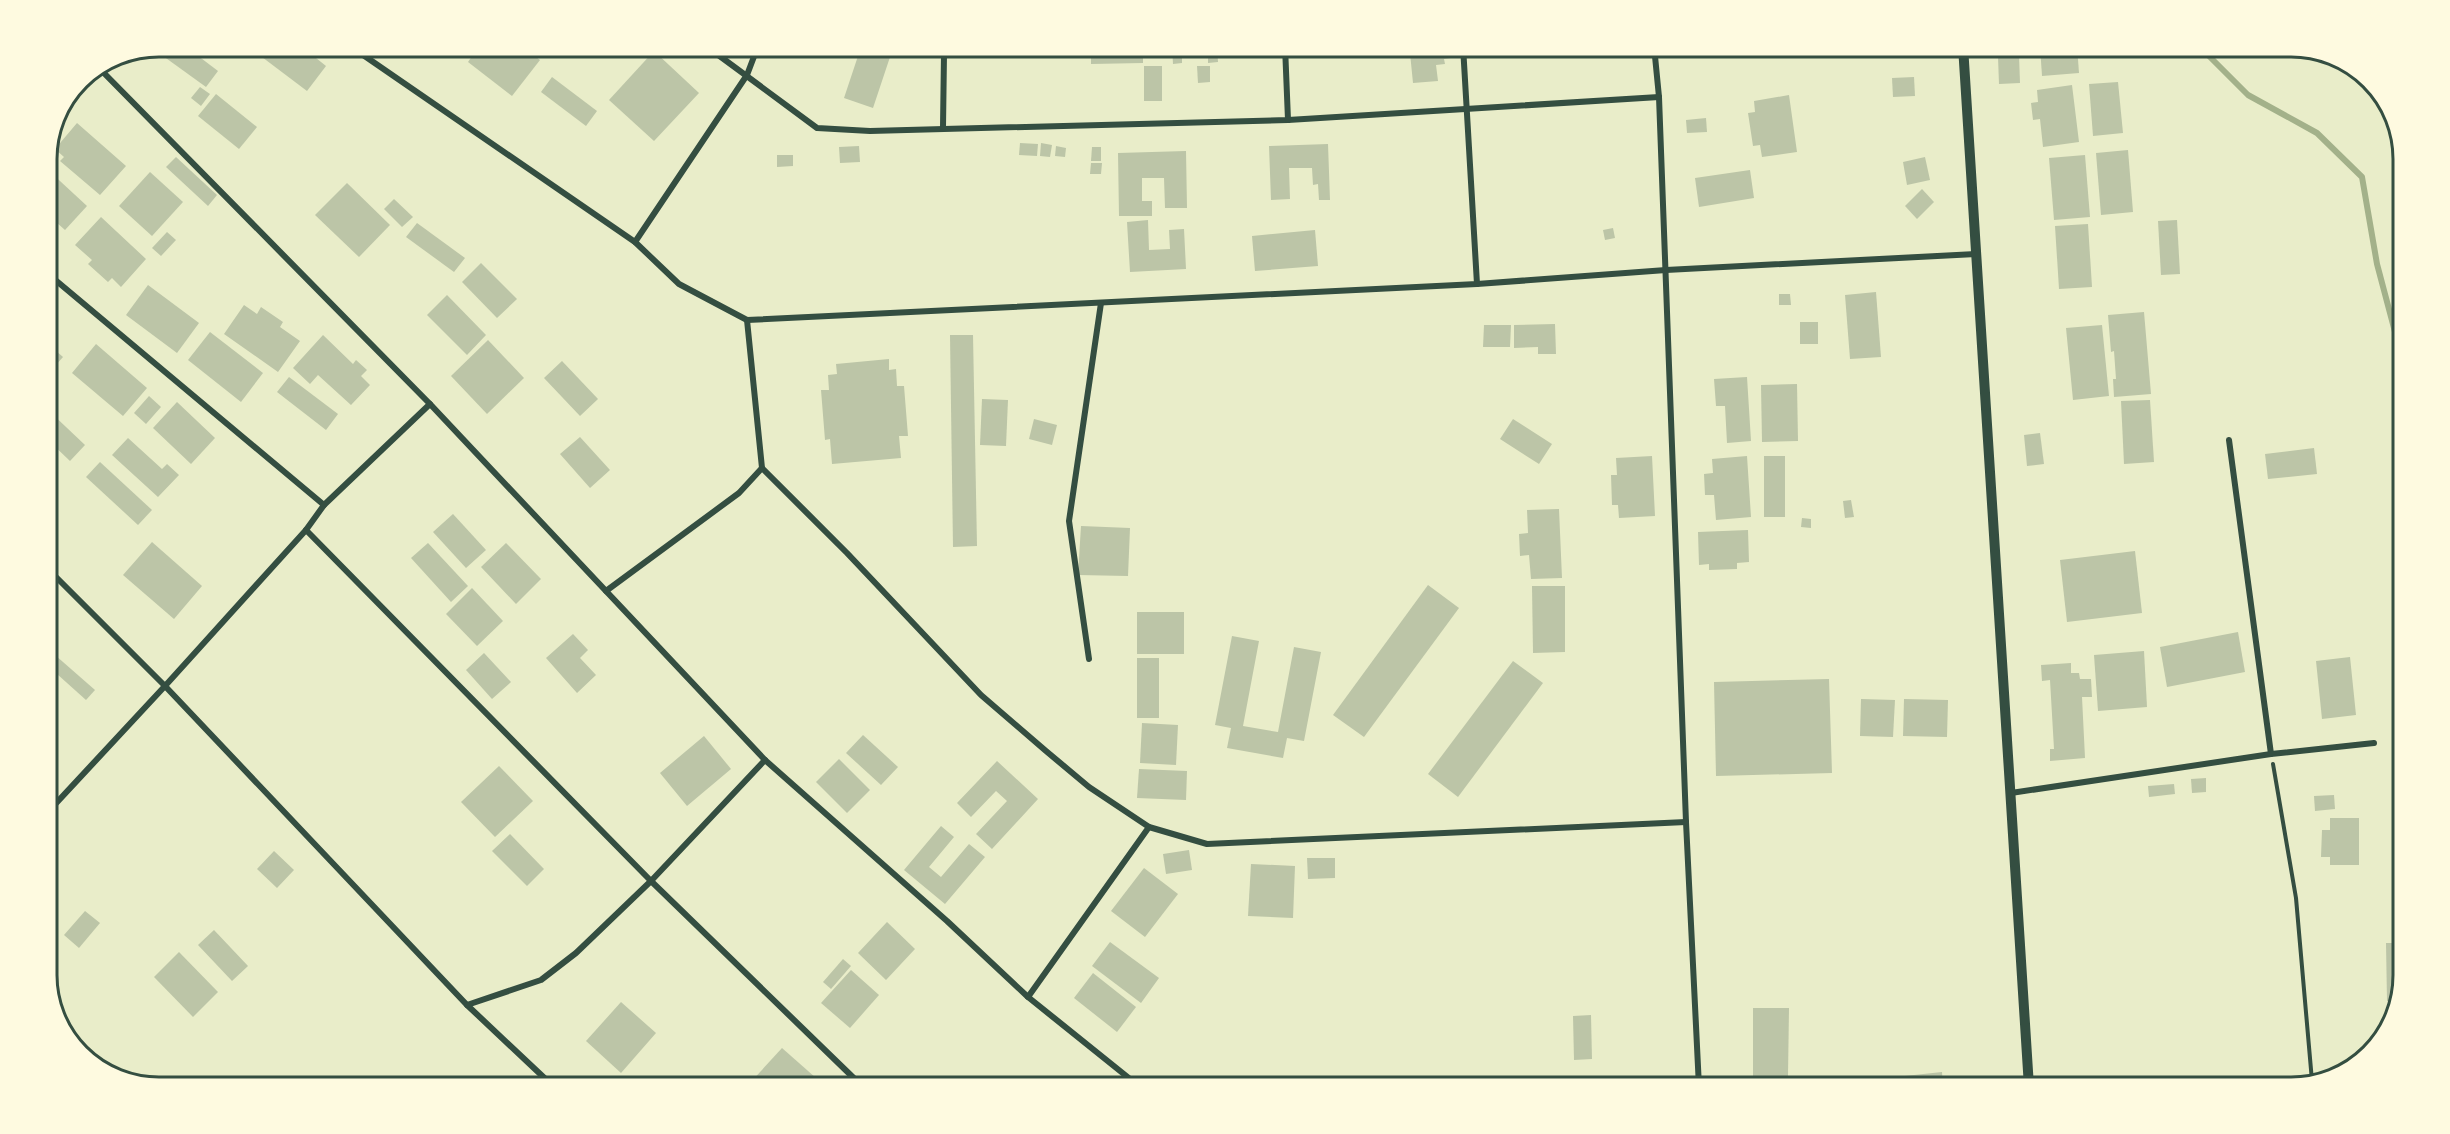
<svg xmlns="http://www.w3.org/2000/svg" width="2450" height="1134" font-family="Cabin,sans-serif">
<style>
.lines{fill:none;stroke-linecap:round;stroke-linejoin:round}
.stream{stroke:#a3b18a;stroke-width:6}
.building{fill:#bcc5a7}
.path{stroke:#344e41;stroke-width:4}
.minor{stroke:#344e41;stroke-width:6}
.tertiary{stroke:#344e41;stroke-width:10}
.rim{fill:none;stroke:#344e41;stroke-width:3}
</style>
<rect width="100%" height="100%" fill="#e9edc9"/>
<g class="lines">
<polyline class="stream" points="2199,46 2248,95 2317,133 2362,177 2377,264 2403,362"/>
</g>
<g class="building">
<polygon points="159,46 185,46 218,71 206,87 152,48"/>
<polygon points="214,46 235,46 229,56"/>
<polygon points="257,46 301,46 326,66 307,91 254,51"/>
<polygon points="479,46 522,46 540,60 512,96 468,62"/>
<polygon points="531,46 551,46 542,57"/>
<polygon points="1091,46 1143,46 1143,63 1091,64"/>
<polygon points="1172,46 1217,46 1218,62 1208,63 1208,53 1182,54 1182,63 1173,64"/>
<polygon points="1917,46 1930,46 1931,57 1918,58"/>
<polygon points="2040,46 2077,46 2079,73 2042,76"/>
<polygon points="861,47 890,57 873,108 844,98"/>
<polygon points="1450,49 1451,58 1444,59 1445,64 1436,65 1438,81 1413,83 1410,53"/>
<polygon points="654,51 699,93 654,141 609,100"/>
<polygon points="2019,55 2020,83 1999,84 1998,57"/>
<rect x="1144" y="66" width="18" height="35"/>
<polygon points="1197,66 1210,66 1210,82 1198,83"/>
<polygon points="552,77 597,111 586,126 541,92"/>
<polygon points="1914,77 1915,96 1893,97 1892,78"/>
<polygon points="2118,82 2123,133 2093,136 2089,84"/>
<polygon points="2072,85 2079,142 2043,147 2040,119 2033,120 2031,103 2038,102 2037,90"/>
<polygon points="200,87 210,94 201,106 191,98"/>
<polygon points="216,94 257,127 239,149 198,116"/>
<polygon points="1789,95 1797,152 1762,157 1760,145 1753,146 1748,113 1755,112 1754,101"/>
<polygon points="1706,118 1707,132 1687,133 1686,120"/>
<polygon points="77,123 126,166 100,195 60,161 64,157 55,149"/>
<polygon points="1020,143 1038,144 1037,156 1019,155"/>
<polygon points="1041,143 1052,145 1050,157 1040,156"/>
<polygon points="1328,144 1330,200 1319,200 1318,184 1313,185 1312,168 1289,168 1290,199 1271,200 1269,146"/>
<polygon points="859,146 860,162 840,163 839,147"/>
<polygon points="1056,146 1066,148 1065,157 1055,156"/>
<polygon points="1092,147 1101,147 1101,161 1091,161"/>
<polygon points="2128,150 2133,212 2101,215 2096,153"/>
<polygon points="1186,151 1187,208 1165,208 1164,178 1142,178 1142,201 1152,201 1152,216 1119,216 1118,153"/>
<polygon points="777,155 793,155 793,166 777,167"/>
<polygon points="2085,155 2090,217 2054,220 2049,158"/>
<polygon points="176,157 217,195 208,206 166,167"/>
<polygon points="1925,157 1930,180 1907,185 1903,162"/>
<polygon points="1091,163 1102,163 1101,174 1090,174"/>
<polygon points="47,169 87,206 65,230 47,214"/>
<polygon points="1750,170 1754,198 1699,207 1695,178"/>
<polygon points="150,172 183,202 152,236 119,206"/>
<polygon points="347,183 390,225 359,257 315,215"/>
<polygon points="1922,189 1934,202 1917,219 1905,206"/>
<polygon points="394,199 413,217 402,227 384,209"/>
<polygon points="101,217 146,259 121,287 112,278 108,282 88,264 92,260 75,245"/>
<polygon points="1148,220 1149,250 1170,249 1169,230 1184,229 1186,269 1130,272 1127,222"/>
<polygon points="2177,220 2180,274 2161,275 2158,221"/>
<polygon points="417,223 465,258 454,272 406,237"/>
<polygon points="2088,224 2092,287 2059,289 2055,226"/>
<polygon points="1613,228 1615,238 1605,240 1603,230"/>
<polygon points="1315,230 1318,266 1255,271 1252,236"/>
<polygon points="167,232 176,240 161,256 152,248"/>
<polygon points="481,263 517,299 497,318 462,282"/>
<polygon points="148,285 199,323 177,353 126,315"/>
<polygon points="1876,292 1881,357 1850,359 1845,295"/>
<polygon points="1779,294 1790,294 1791,305 1779,305"/>
<polygon points="447,295 486,335 467,355 427,315"/>
<polygon points="244,305 257,314 261,307 283,322 280,327 300,341 278,372 224,334"/>
<polygon points="2144,312 2151,394 2114,397 2113,379 2116,379 2114,351 2111,352 2108,315"/>
<rect x="1800" y="322" width="18" height="22"/>
<polygon points="1555,324 1556,354 1538,354 1538,347 1514,348 1514,325"/>
<polygon points="1484,325 1511,325 1510,347 1483,347"/>
<polygon points="2102,325 2109,396 2073,400 2066,328"/>
<polygon points="210,332 263,373 241,402 188,360"/>
<polygon points="323,335 353,364 356,360 367,370 361,376 370,385 351,405 318,375 310,384 293,368"/>
<polygon points="950,335 973,335 977,546 953,547"/>
<polygon points="488,340 524,378 487,414 451,376"/>
<polygon points="47,343 63,357 47,375"/>
<polygon points="96,344 147,388 123,416 72,373"/>
<polygon points="889,359 889,370 896,369 897,386 904,386 908,436 899,436 901,458 832,464 830,439 825,440 821,390 829,390 828,375 837,374 836,364"/>
<polygon points="562,361 598,399 580,416 544,378"/>
<polygon points="289,377 338,414 326,430 277,392"/>
<polygon points="1747,377 1751,441 1727,443 1725,406 1716,406 1714,379"/>
<polygon points="1797,384 1798,441 1762,442 1761,385"/>
<polygon points="149,396 161,407 146,424 134,413"/>
<polygon points="982,399 1008,400 1006,446 980,445"/>
<polygon points="2150,400 2154,462 2124,464 2121,401"/>
<polygon points="177,402 215,438 191,464 153,428"/>
<polygon points="47,409 85,445 70,461 47,439"/>
<polygon points="1034,419 1057,425 1052,445 1029,439"/>
<polygon points="1513,419 1552,444 1539,464 1500,439"/>
<polygon points="2040,433 2044,464 2027,466 2024,435"/>
<polygon points="580,437 610,470 590,488 560,454"/>
<polygon points="128,438 162,469 167,464 179,475 158,497 112,455"/>
<polygon points="2314,448 2317,474 2268,479 2265,454"/>
<polygon points="1652,456 1655,516 1619,518 1618,505 1612,505 1611,475 1617,475 1616,458"/>
<polygon points="1747,456 1751,517 1716,520 1714,495 1705,495 1704,474 1713,473 1712,459"/>
<rect x="1764" y="456" width="21" height="61"/>
<polygon points="100,462 152,510 138,525 86,477"/>
<polygon points="1851,500 1854,517 1845,518 1843,501"/>
<polygon points="1559,509 1562,578 1531,579 1529,555 1520,556 1519,534 1528,533 1527,510"/>
<polygon points="453,514 486,550 466,568 433,532"/>
<polygon points="1802,518 1811,519 1811,528 1801,527"/>
<polygon points="1081,526 1130,528 1128,576 1078,575"/>
<polygon points="1748,530 1749,562 1737,563 1737,569 1709,570 1709,564 1699,565 1698,532"/>
<polygon points="152,542 202,586 174,619 123,575"/>
<polygon points="428,543 468,586 451,602 411,558"/>
<polygon points="506,543 541,579 516,604 481,567"/>
<polygon points="2135,551 2142,613 2067,622 2060,560"/>
<polygon points="1428,585 1459,608 1364,737 1333,715"/>
<polygon points="1532,586 1565,586 1565,652 1533,653"/>
<polygon points="472,588 503,621 477,646 446,614"/>
<rect x="1137" y="612" width="47" height="42"/>
<polygon points="2238,632 2245,672 2167,687 2160,647"/>
<polygon points="573,634 588,650 580,658 596,675 577,693 546,658"/>
<polygon points="1232,636 1259,641 1243,726 1278,732 1294,647 1321,652 1304,741 1287,738 1283,758 1227,748 1231,728 1215,725"/>
<polygon points="47,648 95,690 86,700 47,665"/>
<polygon points="2144,651 2147,707 2098,711 2094,655"/>
<polygon points="484,653 511,682 492,699 466,670"/>
<polygon points="2350,657 2356,715 2322,719 2316,661"/>
<rect x="1137" y="658" width="22" height="60"/>
<polygon points="1513,661 1543,683 1458,797 1428,774"/>
<polygon points="2071,663 2071,673 2079,673 2080,679 2091,679 2092,697 2082,697 2085,758 2050,761 2050,749 2054,749 2050,680 2042,681 2041,665"/>
<polygon points="1829,679 1832,773 1716,776 1714,682"/>
<polygon points="1861,699 1895,700 1893,737 1860,736"/>
<polygon points="1904,699 1948,700 1947,737 1903,736"/>
<polygon points="1142,723 1178,725 1176,765 1140,763"/>
<polygon points="863,735 898,767 881,785 846,753"/>
<polygon points="704,736 731,769 687,806 660,773"/>
<polygon points="839,759 870,790 847,813 816,782"/>
<polygon points="997,761 1038,799 992,849 976,834 1007,801 996,791 971,817 957,803"/>
<polygon points="499,766 533,801 495,837 461,802"/>
<polygon points="1139,769 1187,771 1186,800 1137,798"/>
<polygon points="2206,778 2206,792 2192,793 2191,779"/>
<polygon points="2174,784 2175,794 2149,797 2148,786"/>
<polygon points="2334,795 2335,809 2315,811 2314,796"/>
<polygon points="2330,818 2359,818 2359,865 2330,865 2330,857 2321,857 2322,830 2330,830"/>
<polygon points="941,826 954,837 929,867 941,877 969,844 985,857 945,904 904,870"/>
<polygon points="510,834 544,869 527,886 492,851"/>
<polygon points="1189,850 1192,870 1166,874 1163,854"/>
<polygon points="274,851 294,870 277,888 257,869"/>
<polygon points="1307,858 1335,858 1335,878 1308,879"/>
<polygon points="1251,864 1295,866 1293,918 1248,916"/>
<polygon points="1144,868 1178,894 1145,937 1111,911"/>
<rect x="2392" y="872" width="11" height="59"/>
<polygon points="85,911 100,923 79,948 64,935"/>
<polygon points="887,922 915,949 886,980 858,953"/>
<polygon points="214,930 248,966 232,981 198,945"/>
<polygon points="1110,942 1159,978 1141,1003 1092,966"/>
<polygon points="2386,943 2403,943 2404,975 2398,1001 2387,1001"/>
<polygon points="179,952 218,992 193,1017 154,977"/>
<polygon points="843,959 851,966 831,989 823,982"/>
<polygon points="851,970 879,995 850,1028 821,1003"/>
<polygon points="1093,973 1136,1007 1117,1032 1074,998"/>
<polygon points="621,1002 656,1033 621,1073 586,1041"/>
<polygon points="1753,1008 1789,1008 1788,1076 1753,1076"/>
<polygon points="1591,1015 1592,1059 1574,1060 1573,1016"/>
<polygon points="782,1048 816,1078 808,1087 753,1087 749,1084"/>
<polygon points="1942,1072 1943,1087 1887,1087 1886,1078"/>
<polygon points="314,1078 327,1087 306,1087"/>
</g>
<g class="lines">
<polyline class="path" points="2273,764 2296,898 2312,1081"/>
<g class="minor">
<polyline points="350,46 635,242 679,284 747,320 1477,284 1666,270 1976,254"/>
<polyline points="706,46 817,128 870,131 1288,120 1659,97"/>
<polyline points="1285,46 1288,120"/>
<polyline points="1463,46 1477,284"/>
<polyline points="1654,46 1659,97 1686,822 1699,1087"/>
<polyline points="98,67 430,404 765,760 947,921 1028,997 1140,1087"/>
<polyline points="943,127 944,54 947,46"/>
<polyline points="635,242 747,75 758,46"/>
<polyline points="47,273 324,505"/>
<polyline points="2229,440 2271,754"/>
<polyline points="762,468 847,553 981,695 1046,751 1089,787 1149,827 1207,844 1686,822"/>
<polyline points="306,530 651,881 863,1087"/>
<polyline points="47,568 165,686 467,1005 554,1087"/>
<polyline points="606,591 739,493 762,468 747,320"/>
<polyline points="1089,659 1069,521 1101,303"/>
<polyline points="2011,793 2271,754 2374,743"/>
<polyline points="47,813 165,686 306,530 324,505 430,404"/>
<polyline points="1028,997 1149,827"/>
<polyline points="467,1005 541,980 576,953 651,881 765,760"/>
<polyline points="1620,1087 1699,1082"/>
</g>
<polyline class="tertiary" points="1963,46 2029,1087"/>
</g>
<path d="M0 0H2450V1134H0ZM159 57H2291A102 102 0 0 1 2393 159V975A102 102 0 0 1 2291 1077H159A102 102 0 0 1 57 975V159A102 102 0 0 1 159 57Z" fill="#fefae0" fill-rule="evenodd"/>
<path class="rim" d="M159 57H2291A102 102 0 0 1 2393 159V975A102 102 0 0 1 2291 1077H159A102 102 0 0 1 57 975V159A102 102 0 0 1 159 57Z"/>
</svg>
